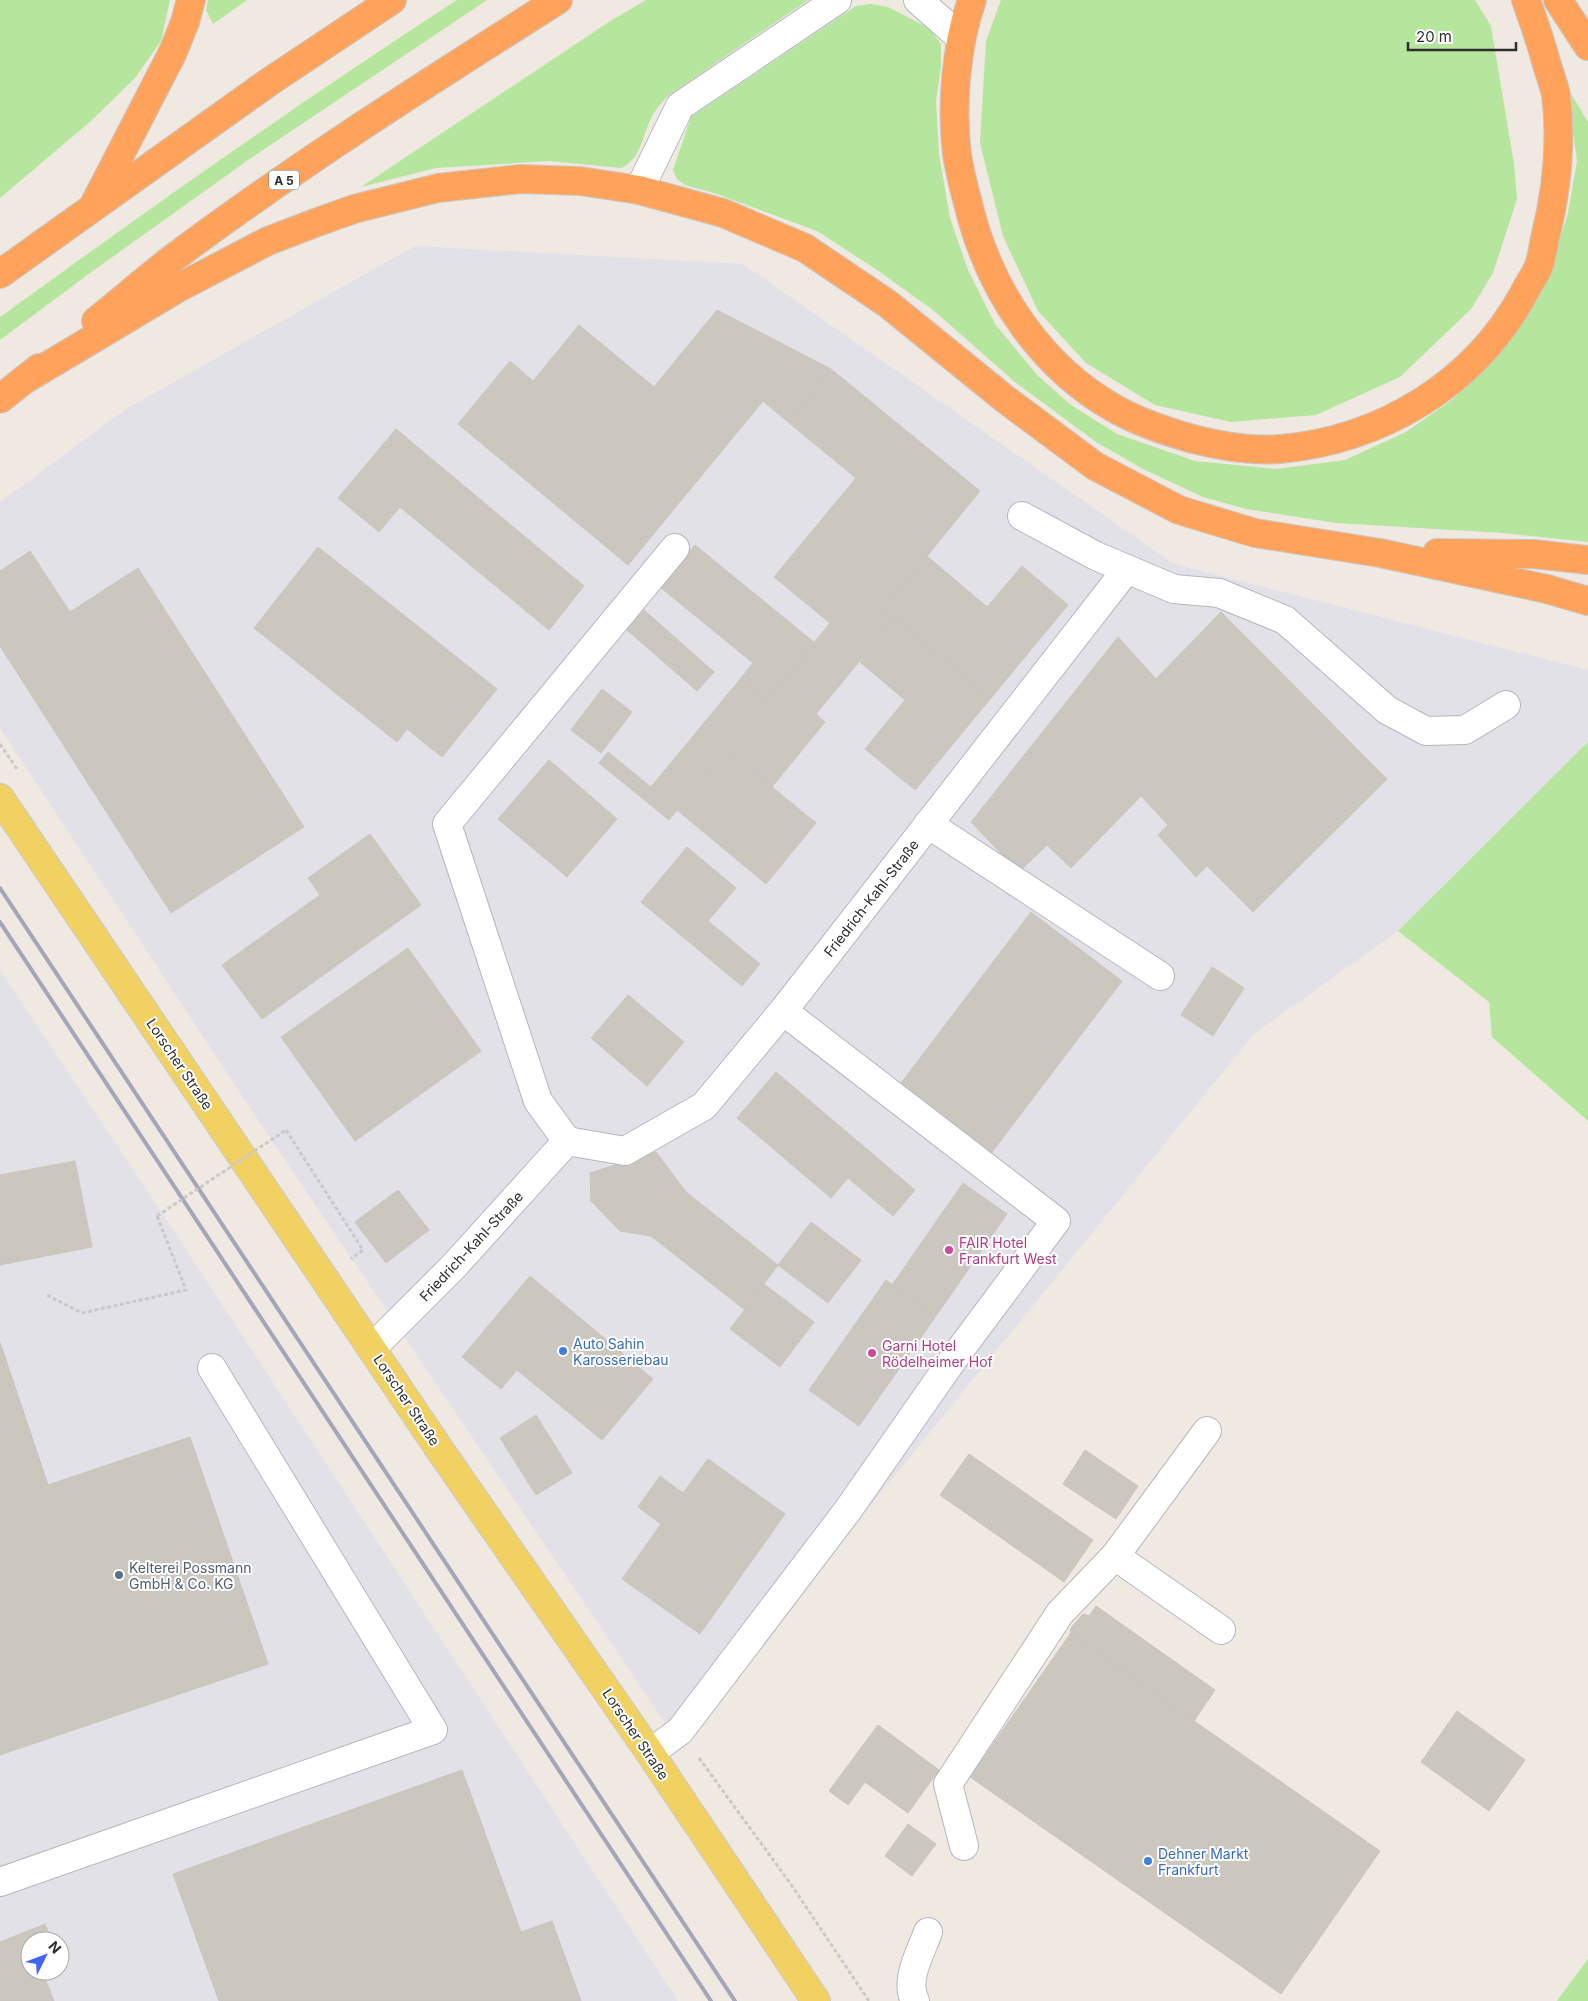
<svg xmlns="http://www.w3.org/2000/svg" width="1588" height="2001" font-family="Inter,sans-serif">
<style>
.industrial{fill:#e3e1e8;fill-rule:evenodd}
.green{fill:#b6e59e}
.building{fill:#cbc7bf;stroke:#cbc5ba}
.lines{fill:none;stroke-linecap:round;stroke-linejoin:round}
.minor-casing{stroke:#b4b7c1;stroke-width:30}
.major-casing{stroke:#c9c9c9;stroke-width:30}
.highway-casing{stroke:#c9c9c9;stroke-width:30}
.path{stroke:#c9c9c9;stroke-width:3;stroke-dasharray:4 2.5;stroke-linecap:butt}
.minor{stroke:#fff;stroke-width:28}
.major{stroke:#f2d163;stroke-width:28}
.highway{stroke:#ffa35c;stroke-width:28}
.rail{stroke:#a3a6b8;stroke-width:4}
.path-bridge{stroke:#c9c9c9;stroke-width:3;stroke-dasharray:4 2.5;stroke-linecap:butt}
.hotel-dot{fill:#d1479c;stroke:#fff;stroke-width:2}
.shop-dot{fill:#3f7fe0;stroke:#fff;stroke-width:2}
.service-dot{fill:#5c6f8a;stroke:#fff;stroke-width:2}
.labels{text-anchor:middle;dominant-baseline:central;stroke-width:4;stroke-linejoin:round;paint-order:stroke}
.shield{fill:#fff;stroke:#6d6d6d;stroke-width:1}
.shield-label{font-size:12px;font-weight:bold;fill:#2e2e2e}
.street-label{font-size:14px;fill:#2e2e2e;stroke:#fff}
.hotel-label{font-size:14px;fill:#b23c85;stroke:#fff;text-anchor:start}
.shop-label{font-size:14px;fill:#366cbe;stroke:#fff;text-anchor:start}
.service-label{font-size:14px;fill:#4e5e75;stroke:#fff;text-anchor:start}
</style>
<rect width="100%" height="100%" fill="#efe9e1"/>
<g class="industrial">
<polygon points="415,246 743,264 1174,564 1588,670 1588,742 1398,931 1254,1034 678,1742 250,1108 0,728 0,502 126,409"/>
<path d="M0 970 147 1190 678 2001H0ZM30 1941H60V1971H30Z"/>
</g>
<g class="green">
<polygon points="0,0 170,0 161,41 135,78 91,121 0,198"/>
<polygon points="208,0 247,0 213,24 206,10"/>
<path d="M457 0H487L251 158 90 273 0 340V317L10 310C157 203 305 99 457 0Z"/>
<path d="M646 0H808L669 95C664 100 658 106 654 113 642 131 643 159 621 168L549 161 436 168 361 187 612 20Z"/>
<polygon points="1001,0 1475,0 1491,26 1514,164 1517,199 1493,273 1471,309 1400,377 1316,415 1231,422 1155,405 1086,363 1038,311 1003,236 980,143 986,41"/>
<polygon points="871,4 888,7 929,28 941,44 941,66 936,101 939,154 950,218 968,270 995,324 1038,376 1071,405 1117,434 1195,461 1276,469 1345,460 1406,432 1453,399 1493,361 1511,339 1550,270 1568,213 1577,161 1567,87 1588,122 1588,542 1502,533 1336,523 1246,509 1203,497 1143,469 1096,442 1015,382 933,310 877,270 817,231 717,194 685,185 677,179 673,170 691,117 856,6"/>
<polygon points="1588,742 1588,1121 1492,1037 1489,1002 1398,931"/>
<polygon points="1588,1959 1588,2001 1557,2001"/>
</g>
<g class="building">
<polygon points="717,310 831,369 788,422 763,401 628,565 458,424 510,361 533,381 579,325 654,387"/>
<polygon points="831,369 980,491 884,609 895,618 816,714 825,722 772,787 727,750 830,623 774,577 856,478 788,422"/>
<polygon points="396,429 584,586 549,630 400,507 379,532 338,498"/>
<polygon points="695,545 815,643 768,699 741,678 753,663 660,587"/>
<polygon points="318,547 497,689 442,757 407,729 397,742 254,628"/>
<polygon points="30,551 70,612 138,568 304,827 171,913 0,646 0,571"/>
<polygon points="927,556 987,607 1022,566 1068,605 991,698 884,609"/>
<polygon points="644,610 714,672 697,691 627,630"/>
<polygon points="1221,612 1387,779 1253,912 1207,866 1196,877 1158,835 1168,825 1141,796 1071,868 1047,845 1019,872 971,822 1118,637 1156,679"/>
<polygon points="895,618 991,698 915,790 865,749 905,700 860,662"/>
<polygon points="741,678 768,699 669,820 599,763 608,752 651,787"/>
<polygon points="602,689 632,712 601,753 571,730"/>
<polygon points="727,750 816,823 766,884 677,810"/>
<polygon points="549,760 617,819 567,877 498,819"/>
<polygon points="370,834 421,905 262,1019 222,965 320,895 308,878"/>
<polygon points="687,847 736,888 708,921 760,964 742,986 641,902"/>
<polygon points="1031,912 1122,981 989,1156 898,1087"/>
<polygon points="408,948 481,1051 355,1141 281,1037"/>
<polygon points="1212,967 1244,988 1213,1036 1181,1015"/>
<polygon points="628,995 684,1042 647,1086 591,1038"/>
<polygon points="776,1072 915,1190 893,1216 848,1178 831,1198 737,1118"/>
<polygon points="656,1152 686,1192 778,1265 745,1310 651,1236 620,1231 591,1201 590,1173"/>
<polygon points="75,1161 92,1247 0,1265 0,1175"/>
<polygon points="963,1183 1007,1214 936,1316 892,1285"/>
<polygon points="398,1190 429,1230 386,1263 355,1222"/>
<polygon points="811,1222 861,1260 828,1303 778,1265"/>
<polygon points="530,1276 653,1379 602,1440 517,1370 501,1389 462,1357"/>
<polygon points="886,1280 936,1316 859,1426 809,1390"/>
<polygon points="764,1284 814,1322 780,1367 730,1329"/>
<polygon points="0,1342 48,1485 190,1437 268,1664 0,1755"/>
<polygon points="536,1415 572,1473 536,1495 500,1438"/>
<polygon points="1085,1450 1138,1486 1116,1519 1063,1484"/>
<polygon points="969,1454 1093,1540 1064,1582 940,1495"/>
<polygon points="708,1459 785,1514 700,1634 622,1579 661,1524 638,1507 660,1476 683,1493"/>
<polygon points="1096,1606 1215,1690 1194,1721 1070,1634 1071,1628 1083,1614 1089,1616"/>
<polygon points="1070,1634 1380,1851 1281,1994 970,1777"/>
<polygon points="1457,1711 1525,1760 1489,1811 1421,1762"/>
<polygon points="878,1725 939,1770 908,1813 865,1782 848,1805 829,1791"/>
<polygon points="462,1770 521,1932 552,1921 581,2001 219,2001 173,1874"/>
<polygon points="908,1824 936,1844 912,1876 885,1856"/>
<polygon points="45,1924 52,1941 30,1941 30,1971 42,1971 54,2001 0,2001 0,1942"/>
</g>
<g class="lines">
<g class="minor-casing">
<g id="minor">
<polyline points="918,0 961,38"/>
<polyline points="639,190 680,106 837,0"/>
<polyline points="1022,516 1096,556 1174,589 1219,593 1285,620 1387,710 1426,731 1465,730 1506,705"/>
<polyline points="928,824 1160,976"/>
<polyline points="567,1141 538,1101 447,824 675,548"/>
<polyline points="372,1348 454,1266 567,1141 625,1151 704,1106 783,1011 1127,569"/>
<polyline points="1115,1556 1207,1431"/>
<polyline points="650,1753 680,1731 848,1510 954,1358 1056,1221 783,1011"/>
<polyline points="964,1846 948,1784 1060,1613 1115,1556 1221,1630"/>
<polyline points="0,1882 433,1730 212,1368"/>
<path d="M915 2001C904 1980 921 1952 928 1932"/>
</g>
</g>
<g class="major-casing">
<polyline id="major" points="0,798 442,1453 650,1753 816,2001"/>
</g>
<g class="highway-casing">
<g id="highway">
<path d="M972 0C956 45 951 107 957 154 960 175 966 195 971 215 992 293 1041 366 1112 407 1137 422 1165 431 1193 439 1220 446 1252 451 1280 449 1381 440 1473 385 1523 295 1527 286 1534 277 1538 268 1542 259 1543 247 1545 238 1557 190 1562 144 1556 95 1554 85 1550 75 1547 65 1541 43 1534 22 1526 0"/>
<polyline points="1558,0 1588,46"/>
<polyline points="94,205 173,52 185,22 191,0"/>
<polyline points="0,274 269,82 392,0"/>
<path d="M96 321C121 301 146 279 172 259 296 166 427 83 558 0"/>
<polyline points="24,380 178,288 268,241 315,223 354,209 438,188 521,179 580,181 639,190 723,213 805,248 888,304 1005,399 1095,466 1179,510 1255,533 1380,553 1547,589 1588,601"/>
<polyline points="0,399 39,368"/>
<polyline points="1437,553 1534,554 1588,560"/>
</g>
</g>
<g class="path">
<polyline points="0,744 17,769"/>
<polyline points="286,1130 363,1250 351,1259"/>
<polyline points="47,1295 82,1313 186,1290 157,1216"/>
<polyline points="699,1758 790,1883 869,2001"/>
</g>
<use href="#minor" class="minor"/>
<use href="#major" class="major"/>
<use href="#highway" class="highway"/>
<g class="rail">
<polyline points="0,888 735,2001"/>
<polyline points="0,922 711,2001"/>
</g>
<polyline class="path-bridge" points="157,1216 286,1130"/>
</g>
<g class="hotel-dot">
<circle cx="949" cy="1250" r="5"/>
<circle cx="872" cy="1353" r="5"/>
</g>
<g class="shop-dot">
<circle cx="563" cy="1351" r="5"/>
<circle cx="1148" cy="1861" r="5"/>
</g>
<circle class="service-dot" cx="119" cy="1575" r="5"/>
<g class="labels">
<rect class="shield" x="269" y="170.5" width="30" height="19" rx="4"/>
<g class="shield-label">
<text x="284" y="180">A 5</text>
</g>
<g class="street-label">
<text transform="translate(871 898) rotate(-52)">Friedrich-Kahl-Straße</text>
<text transform="translate(180 1064) rotate(56)">Lorscher Straße</text>
<text transform="translate(471 1246) rotate(-47)">Friedrich-Kahl-Straße</text>
<text transform="translate(407 1400) rotate(56)">Lorscher Straße</text>
<text transform="translate(636 1734) rotate(56)">Lorscher Straße</text>
</g>
<g class="hotel-label">
<text x="959" y="1242">FAIR Hotel<tspan x="959" dy="16">Frankfurt West</tspan></text>
<text x="882" y="1345">Garni Hotel<tspan x="882" dy="16">Rödelheimer Hof</tspan></text>
</g>
<g class="shop-label">
<text x="573" y="1343">Auto Sahin<tspan x="573" dy="16">Karosseriebau</tspan></text>
<text x="1158" y="1853">Dehner Markt<tspan x="1158" dy="16">Frankfurt</tspan></text>
</g>
<g class="service-label">
<text x="129" y="1567">Kelterei Possmann<tspan x="129" dy="16">GmbH &amp; Co. KG</tspan></text>
</g>
</g>
<g transform="translate(45 1956) rotate(48)"><circle r="24" fill="#ffffff" stroke="#ababab"/>
<path d="M0-4L9 19L0 12L-9 19Z" fill="#4264fb"/>
<text y="-8" font-size="14" font-weight="bold" text-anchor="middle" fill="#2e2e2e">N</text>
</g>
<path d="M1408 42v8h108v-8" fill="none" stroke="#2e2e2e" stroke-width="2.5"/>
<text x="1416" y="42" font-size="15" fill="#2e2e2e" stroke="#ffffff" stroke-width="4" paint-order="stroke">20 m</text>
</svg>
